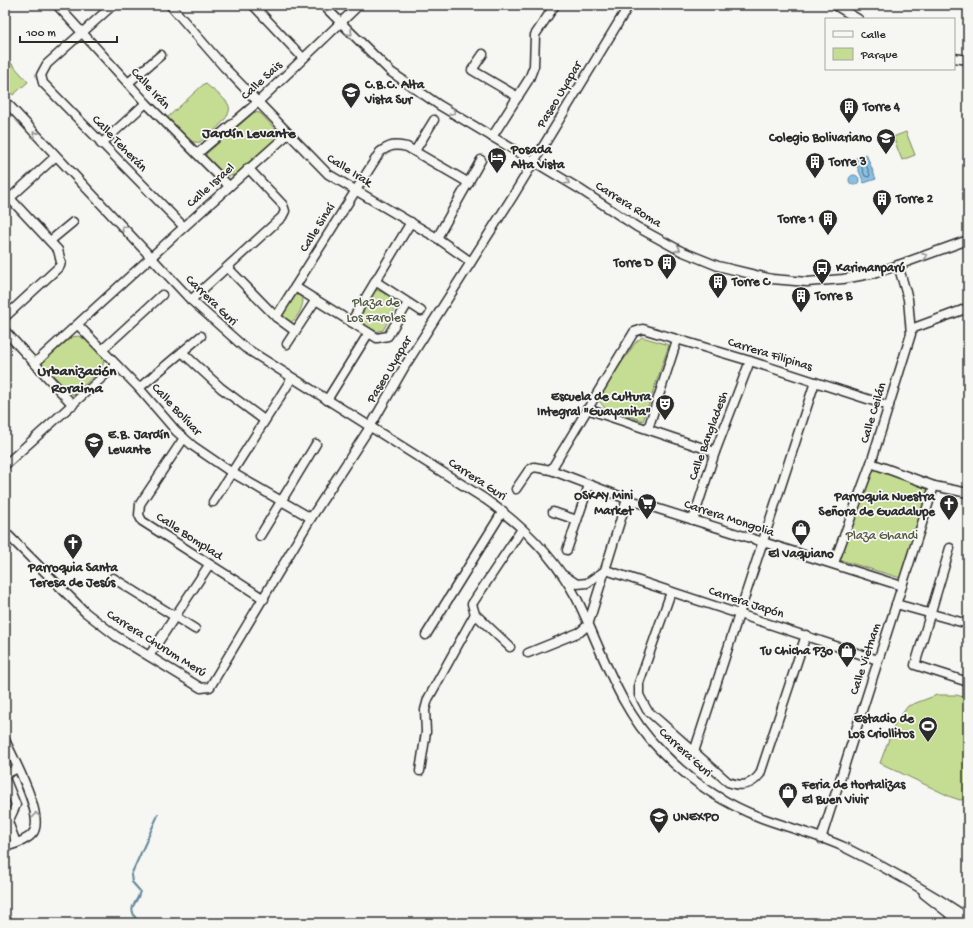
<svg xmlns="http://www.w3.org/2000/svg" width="973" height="928" font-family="'Gochi Hand',sans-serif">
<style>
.green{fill:#c5dd93;stroke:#78845f}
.water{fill:#87c2e6;stroke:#62869b}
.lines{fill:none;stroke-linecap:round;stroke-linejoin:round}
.shore{stroke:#506776;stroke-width:1}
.stream{stroke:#62869b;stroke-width:2}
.minor-casing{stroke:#2b2b2b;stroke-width:11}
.minor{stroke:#f6f6f2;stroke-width:8}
.oneway{stroke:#90908e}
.labels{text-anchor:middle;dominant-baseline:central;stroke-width:3.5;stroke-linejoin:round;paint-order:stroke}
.street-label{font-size:13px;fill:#2b2b2b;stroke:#f6f6f2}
.poi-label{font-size:13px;font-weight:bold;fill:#2b2b2b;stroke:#f6f6f2;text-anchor:start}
.park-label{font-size:13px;fill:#525845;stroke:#f6f6f2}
.quarter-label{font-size:15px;font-weight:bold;fill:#2b2b2b;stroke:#f6f6f2}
</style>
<rect width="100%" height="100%" fill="#f6f6f2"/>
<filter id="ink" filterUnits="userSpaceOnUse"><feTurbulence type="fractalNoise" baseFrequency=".025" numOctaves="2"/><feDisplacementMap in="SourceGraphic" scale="8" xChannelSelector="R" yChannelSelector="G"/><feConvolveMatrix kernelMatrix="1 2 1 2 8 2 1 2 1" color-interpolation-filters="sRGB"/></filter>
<g filter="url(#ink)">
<g class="green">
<polygon points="5,56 28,82 13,95 5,86"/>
<path d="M205 83C212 90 223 96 228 104 236 116 208 135 200 142 186 145 176 127 167 118Z"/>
<polygon points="254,112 260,113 277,131 276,139 235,175 229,176 221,173 206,158 206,154"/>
<polygon points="906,132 915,155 902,160 893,137"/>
<polygon points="377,290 391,296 396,301 397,306 383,330 375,332 356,319 370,291"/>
<path d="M293 295H299L303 300C303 308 296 321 288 324L283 321 281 314Z"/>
<path d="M78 336C89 340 98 350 104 360L102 369 73 395 41 363 72 337Z"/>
<polygon points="642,337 669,345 643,421 605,408 599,401 600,394 636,342"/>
<polygon points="872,466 932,487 904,579 837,559"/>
<polygon points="937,695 956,695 968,698 967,799 960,800 951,797 880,763 895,723 908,706"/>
</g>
<g class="water">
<polygon points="866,154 876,179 864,183 854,159"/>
<circle cx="854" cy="180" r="5"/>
</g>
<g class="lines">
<polygon class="shore" points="861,160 865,161 870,175 869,177 865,176 860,163"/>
<path class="stream" d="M138 923C126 902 136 909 140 891L132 882 131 875 158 815"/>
<g class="minor-casing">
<g id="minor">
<polyline points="57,5 146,103 229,186"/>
<polyline points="113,5 47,64 41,75 43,83 184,227"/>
<polyline points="170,5 225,68 328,174 437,238 471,262"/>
<polyline points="253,5 303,58"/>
<polyline points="323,5 391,72 439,105 578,188 637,227 681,251 718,266 772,279 807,282 843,279 876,273 968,240"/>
<polyline points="835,5 858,19"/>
<polyline points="483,54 472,70 518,97"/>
<polyline points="954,58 968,60"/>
<polyline points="128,83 161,55"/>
<path d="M5 101 191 300 244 347 485 499C522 525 556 559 577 599 602 650 618 708 660 750 688 779 724 804 762 818 789 828 818 835 844 847 887 868 929 892 968 918"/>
<polyline points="492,137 529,79 534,66 535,35 555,5"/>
<polyline points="101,144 146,103"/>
<polyline points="415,151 434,120"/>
<polyline points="197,154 258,102 359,5"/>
<polyline points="5,193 58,250 61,262 60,266 5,317"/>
<polyline points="10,198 55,157"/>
<polyline points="437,238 481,160"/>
<polyline points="50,241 73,222"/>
<polyline points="228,268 276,317 295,331"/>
<polyline points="375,281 421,311"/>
<polyline points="295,287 377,338 388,336 408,303"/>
<polyline points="191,300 282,217 285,211 283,205 248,168"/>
<path d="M276 317 380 152C390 145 395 144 407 147L469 183"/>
<polyline points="351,322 411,222"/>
<polyline points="78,325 139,388 176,431 193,446 231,472 311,518"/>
<polyline points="911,329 968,308"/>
<polyline points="5,331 73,405"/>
<polyline points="287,344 315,301"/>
<polyline points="102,350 162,295"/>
<polyline points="182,352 221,388 264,420"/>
<polyline points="35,363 184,227 288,134"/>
<polyline points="139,388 201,336"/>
<polyline points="327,400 368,334"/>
<polyline points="587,409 715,452"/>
<polyline points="648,429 677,340"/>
<polyline points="184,438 140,504 139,515 142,521 264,599"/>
<polyline points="871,463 934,486 968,493"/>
<polyline points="5,465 116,365"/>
<polyline points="551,470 634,332 643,329 750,361 889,406"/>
<polyline points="516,489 529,470 534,467 551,470 627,499 902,586"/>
<polyline points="213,502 292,378"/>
<polyline points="553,512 577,520"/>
<polyline points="693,520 715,452 750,361"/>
<polyline points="5,532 85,612 116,636 201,688 210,687 311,518 370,427 405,366 513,196 629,5"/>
<polyline points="260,536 316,444"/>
<polyline points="950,548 915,665 968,682"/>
<polyline points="567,550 589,485"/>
<polyline points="834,563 871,463 911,334 908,299 898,265"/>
<polyline points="606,570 878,660"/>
<polyline points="565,576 577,584 587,583 606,570"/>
<polyline points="113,578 195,629"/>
<path d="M671 592 639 683V695L647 710 728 782C741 787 751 786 760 774L806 635"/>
<polyline points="896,604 968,624"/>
<polyline points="426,635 503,511"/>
<polyline points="510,647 475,614 472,604 522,529"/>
<polyline points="528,653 580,632 588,625 627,499"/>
<polyline points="149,656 209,565"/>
<path d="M5 740C13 758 47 819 32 834 26 841 14 844 5 847"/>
<polyline points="694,752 815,382"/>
<polyline points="420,771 426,732 425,710 428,699 475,614"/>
<polyline points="821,839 934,486"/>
<polyline points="16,843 8,822 16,805 5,778 8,773 18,768"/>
<polyline points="924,894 961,923"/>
</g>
</g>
<use href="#minor" class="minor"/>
</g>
<defs><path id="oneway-chevron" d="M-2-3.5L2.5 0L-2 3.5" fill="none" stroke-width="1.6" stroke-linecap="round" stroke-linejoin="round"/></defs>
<g class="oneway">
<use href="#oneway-chevron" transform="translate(350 33) rotate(44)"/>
<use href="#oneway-chevron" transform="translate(453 112) rotate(30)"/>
<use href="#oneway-chevron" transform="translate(35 134) rotate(-132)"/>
<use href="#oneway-chevron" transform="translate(567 182) rotate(30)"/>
<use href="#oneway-chevron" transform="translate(124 228) rotate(-134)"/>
<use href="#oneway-chevron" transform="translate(678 249) rotate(27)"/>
<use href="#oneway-chevron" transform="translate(925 256) rotate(-20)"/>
<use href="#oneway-chevron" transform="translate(36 815) rotate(-99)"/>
</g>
</g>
<defs>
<g id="school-pin" transform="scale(1)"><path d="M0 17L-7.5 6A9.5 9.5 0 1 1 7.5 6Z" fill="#2b2b2b" stroke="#f6f6f2"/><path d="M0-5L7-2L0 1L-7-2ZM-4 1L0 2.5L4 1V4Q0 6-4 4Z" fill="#fff"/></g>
<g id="building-pin" transform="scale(1)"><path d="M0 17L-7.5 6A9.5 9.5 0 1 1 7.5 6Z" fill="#2b2b2b" stroke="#f6f6f2"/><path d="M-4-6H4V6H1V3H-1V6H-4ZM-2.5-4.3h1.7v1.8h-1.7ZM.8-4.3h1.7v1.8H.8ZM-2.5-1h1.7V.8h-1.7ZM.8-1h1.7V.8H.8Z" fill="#fff"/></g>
<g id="hotel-pin" transform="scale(1)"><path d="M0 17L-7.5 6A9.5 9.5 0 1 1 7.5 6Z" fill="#2b2b2b" stroke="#f6f6f2"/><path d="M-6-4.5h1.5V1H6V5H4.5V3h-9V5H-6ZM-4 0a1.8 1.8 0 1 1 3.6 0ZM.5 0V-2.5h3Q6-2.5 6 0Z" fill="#fff"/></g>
<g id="bus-pin" transform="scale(1)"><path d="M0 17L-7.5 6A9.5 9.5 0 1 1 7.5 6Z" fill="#2b2b2b" stroke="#f6f6f2"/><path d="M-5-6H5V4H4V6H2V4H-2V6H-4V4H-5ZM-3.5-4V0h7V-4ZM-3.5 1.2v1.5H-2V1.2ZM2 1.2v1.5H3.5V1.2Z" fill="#fff"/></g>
<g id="theatre-pin" transform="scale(1)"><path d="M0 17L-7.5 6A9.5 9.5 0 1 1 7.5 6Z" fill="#2b2b2b" stroke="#f6f6f2"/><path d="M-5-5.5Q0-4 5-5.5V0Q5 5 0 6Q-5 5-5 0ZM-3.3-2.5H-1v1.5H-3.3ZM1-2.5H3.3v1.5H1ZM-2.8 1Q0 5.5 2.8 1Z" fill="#fff"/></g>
<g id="supermarket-pin" transform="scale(1)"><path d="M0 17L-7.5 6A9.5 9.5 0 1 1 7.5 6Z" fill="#2b2b2b" stroke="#f6f6f2"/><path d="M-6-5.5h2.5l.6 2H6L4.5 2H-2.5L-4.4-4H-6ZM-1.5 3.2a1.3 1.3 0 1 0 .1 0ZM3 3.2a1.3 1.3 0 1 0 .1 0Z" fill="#fff"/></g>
<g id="church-pin" transform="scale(1)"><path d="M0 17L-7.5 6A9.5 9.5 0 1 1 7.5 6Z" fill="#2b2b2b" stroke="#f6f6f2"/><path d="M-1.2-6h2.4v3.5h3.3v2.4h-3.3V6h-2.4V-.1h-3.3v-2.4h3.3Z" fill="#fff"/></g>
<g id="shop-pin" transform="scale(1)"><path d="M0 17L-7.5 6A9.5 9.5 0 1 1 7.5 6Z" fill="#2b2b2b" stroke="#f6f6f2"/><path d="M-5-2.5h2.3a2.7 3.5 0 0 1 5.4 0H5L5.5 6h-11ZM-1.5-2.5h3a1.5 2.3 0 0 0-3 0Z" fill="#fff"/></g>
<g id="stadium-pin" transform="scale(1)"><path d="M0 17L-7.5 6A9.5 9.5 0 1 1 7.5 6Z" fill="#2b2b2b" stroke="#f6f6f2"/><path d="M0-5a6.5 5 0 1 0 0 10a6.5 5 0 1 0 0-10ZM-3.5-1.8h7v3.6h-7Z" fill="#fff"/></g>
<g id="university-pin" transform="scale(1)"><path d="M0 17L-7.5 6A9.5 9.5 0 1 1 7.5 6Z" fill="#2b2b2b" stroke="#f6f6f2"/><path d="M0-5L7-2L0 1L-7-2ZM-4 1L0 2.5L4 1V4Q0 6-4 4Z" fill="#fff"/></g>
</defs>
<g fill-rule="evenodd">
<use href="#school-pin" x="351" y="92"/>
<use href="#building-pin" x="849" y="107"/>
<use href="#school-pin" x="886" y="138"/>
<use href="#hotel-pin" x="497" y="157"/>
<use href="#building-pin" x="815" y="162"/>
<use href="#building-pin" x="882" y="199"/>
<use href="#building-pin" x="828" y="219"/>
<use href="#building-pin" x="667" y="263"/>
<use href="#bus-pin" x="822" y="268"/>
<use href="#building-pin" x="718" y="282"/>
<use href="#building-pin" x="801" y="296"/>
<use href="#theatre-pin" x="665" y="404"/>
<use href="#school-pin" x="94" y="442"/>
<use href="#supermarket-pin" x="647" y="503"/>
<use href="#church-pin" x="949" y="504"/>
<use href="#shop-pin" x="801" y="529"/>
<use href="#church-pin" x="73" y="543"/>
<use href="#shop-pin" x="847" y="651"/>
<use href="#stadium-pin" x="928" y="726"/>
<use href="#shop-pin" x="788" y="792"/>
<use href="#university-pin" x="659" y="817"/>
</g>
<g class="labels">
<g class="street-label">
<text transform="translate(262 81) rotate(-43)">Calle Sais</text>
<text transform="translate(150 89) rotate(47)">Calle Irán</text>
<text transform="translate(560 95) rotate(-59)">Paseo Uyapar</text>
<text transform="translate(119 144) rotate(46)">Calle Teherán</text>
<text transform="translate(349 171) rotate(32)">Calle Irak</text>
<text transform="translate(211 186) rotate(-42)">Calle Israel</text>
<text transform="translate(628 205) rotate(32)">Carrera Roma</text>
<text transform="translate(318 228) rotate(-58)">Calle Sinaí</text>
<text transform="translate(211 301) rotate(44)">Carrera Guri</text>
<text transform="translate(770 355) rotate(17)">Carrera Filipinas</text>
<text transform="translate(390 370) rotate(-59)">Paseo Uyapar</text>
<text transform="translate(176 410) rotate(47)">Calle Bolívar</text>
<text transform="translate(874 413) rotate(-73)">Calle Ceilán</text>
<text transform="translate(709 436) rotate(-70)">Calle Bangladesh</text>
<text transform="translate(477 480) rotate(33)">Carrera Guri</text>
<text transform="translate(729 519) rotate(18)">Carrera Mongolia</text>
<text transform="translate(189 537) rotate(33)">Calle Bomplad</text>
<text transform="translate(746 603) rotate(18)">Carrera Japón</text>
<text transform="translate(156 644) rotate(32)">Carrera Churum Merú</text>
<text transform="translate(866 659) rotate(-72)">Calle Vietnam</text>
<text transform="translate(685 753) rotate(42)">Carrera Guri</text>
</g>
<g class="poi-label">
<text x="365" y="85">C.B.C. Alta<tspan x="365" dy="15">Vista Sur</tspan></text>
<text x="863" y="107">Torre 4</text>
<text x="872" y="138" text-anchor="end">Colegio Bolivariano</text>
<text x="511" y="150">Posada<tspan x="511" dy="15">Alta Vista</tspan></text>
<text x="829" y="162">Torre 3</text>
<text x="896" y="199">Torre 2</text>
<text x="814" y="219" text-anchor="end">Torre 1</text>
<text x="653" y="263" text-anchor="end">Torre D</text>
<text x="836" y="268">Karimanparú</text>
<text x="732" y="282">Torre C</text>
<text x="815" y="296">Torre B</text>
<text x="651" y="397" text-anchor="end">Escuela de Cultura<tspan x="651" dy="15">Integral "Guayanita"</tspan></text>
<text x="108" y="435">E.B. Jardín<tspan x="108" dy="15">Levante</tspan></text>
<text x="633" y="496" text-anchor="end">OSKAY Mini<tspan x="633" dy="15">Market</tspan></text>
<text x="935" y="497" text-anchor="end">Parroquia Nuestra<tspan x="935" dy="15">Señora de Guadalupe</tspan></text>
<text x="801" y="554" text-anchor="middle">El Vaquiano</text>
<text x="73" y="568" text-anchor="middle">Parroquia Santa<tspan x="73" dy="15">Teresa de Jesús</tspan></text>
<text x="833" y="651" text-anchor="end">Tu Chicha Pzo</text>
<text x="914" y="719" text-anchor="end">Estadio de<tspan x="914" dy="15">Los Criollitos</tspan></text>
<text x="802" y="785">Feria de Hortalizas<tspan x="802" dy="15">El Buen Vivir</tspan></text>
<text x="673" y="817">UNEXPO</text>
</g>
<g class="park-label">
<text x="376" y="303">Plaza de<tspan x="376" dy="15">Los Faroles</tspan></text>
<text x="882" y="536">Plaza Ghandi</text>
</g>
<g class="quarter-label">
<text x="249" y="134">Jardín Levante</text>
<text x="77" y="372">Urbanización<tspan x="77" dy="17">Roraima</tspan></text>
</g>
</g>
<rect width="973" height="928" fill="none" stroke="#f6f6f2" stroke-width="20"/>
<rect x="10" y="10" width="953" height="908" fill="none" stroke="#2b2b2b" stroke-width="1.5" filter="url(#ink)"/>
<rect x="825" y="18" width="130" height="52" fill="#f6f6f2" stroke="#a5a5a2"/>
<rect x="833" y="31" width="20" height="6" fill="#f6f6f2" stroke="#a5a5a2"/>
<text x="861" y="38" font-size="12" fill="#2b2b2b">Calle</text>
<rect x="833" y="48" width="20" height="12" fill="#c5dd93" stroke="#a5a5a2"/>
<text x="861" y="58" font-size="12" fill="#2b2b2b">Parque</text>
<path d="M20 36v6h97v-6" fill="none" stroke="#2b2b2b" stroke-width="2"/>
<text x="26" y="36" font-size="12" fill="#2b2b2b" stroke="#f6f6f2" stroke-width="3" paint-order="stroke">100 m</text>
</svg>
